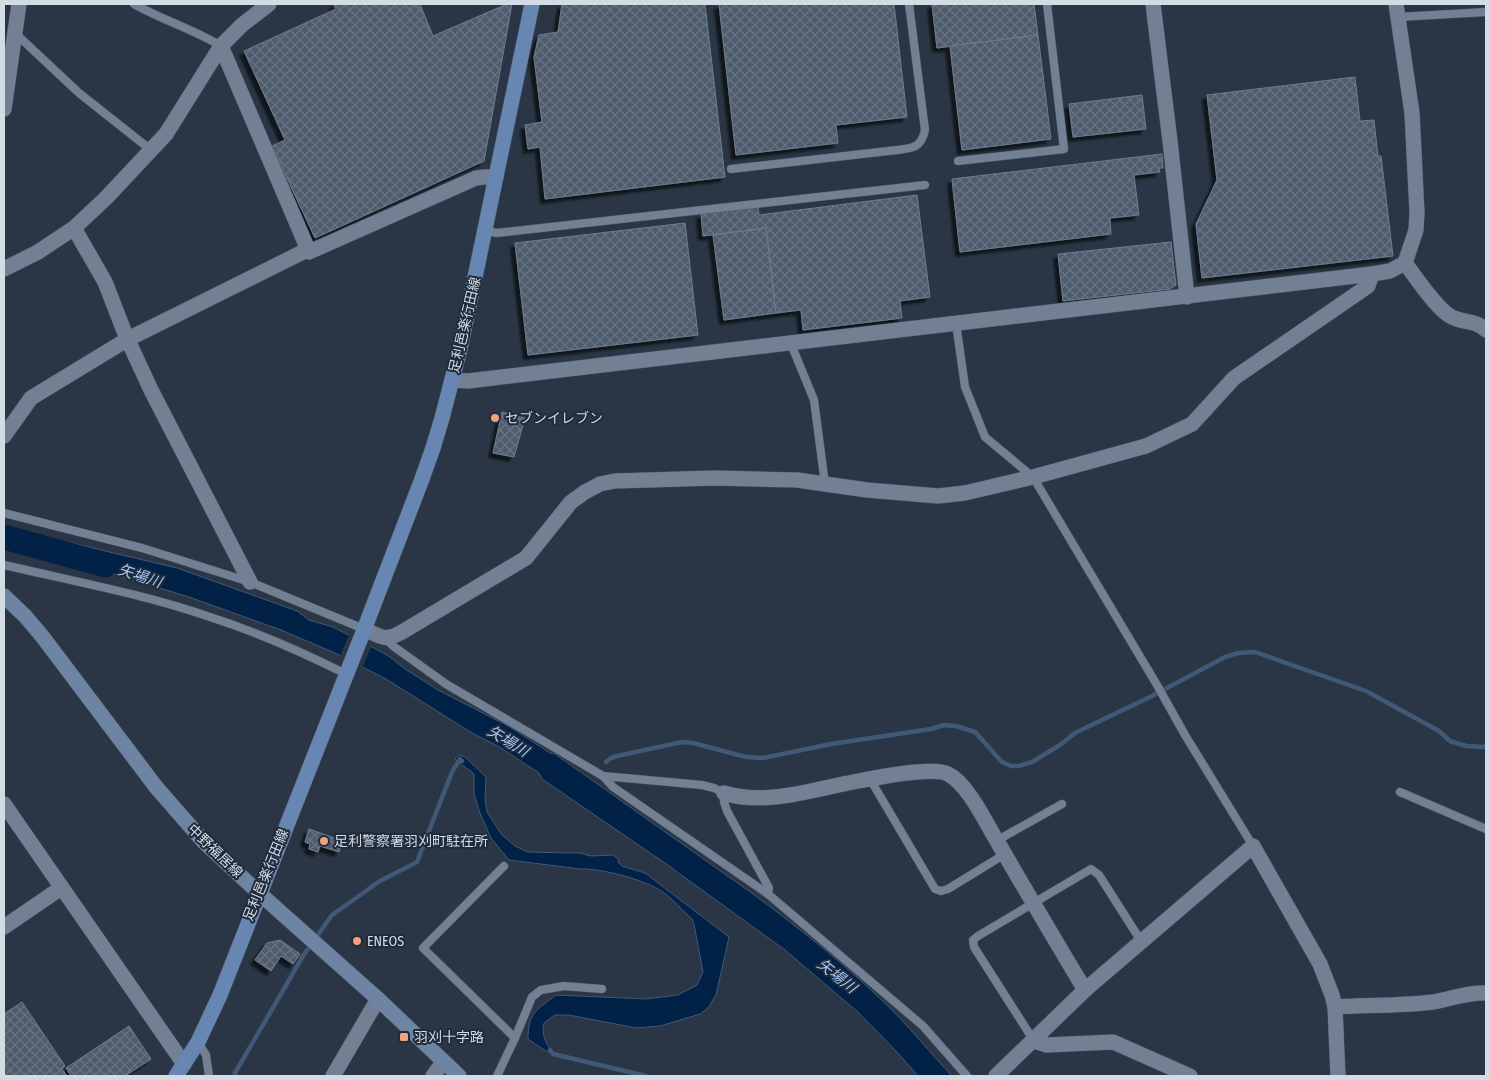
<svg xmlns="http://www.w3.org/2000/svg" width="1490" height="1080" font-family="'Fira Sans Condensed','Noto Sans JP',sans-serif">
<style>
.water{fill:#022147;stroke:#415976}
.pier{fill:#2a3645}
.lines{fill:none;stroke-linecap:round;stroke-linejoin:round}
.stream{stroke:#415976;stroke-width:4.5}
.river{stroke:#022147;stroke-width:25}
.building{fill:url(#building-cross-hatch);stroke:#6e7c8e;filter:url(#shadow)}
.lane-casing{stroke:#48525f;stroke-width:9}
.street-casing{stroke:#48525f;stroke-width:16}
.secondary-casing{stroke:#48525f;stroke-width:16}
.primary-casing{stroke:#48525f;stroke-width:16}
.lane{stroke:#738093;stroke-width:8}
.street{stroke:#738093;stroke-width:15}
.secondary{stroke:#6d84a3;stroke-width:15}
.primary{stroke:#6787b2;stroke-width:15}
.poi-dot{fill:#f1a17c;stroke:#202b3b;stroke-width:2}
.labels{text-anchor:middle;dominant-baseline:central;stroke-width:4;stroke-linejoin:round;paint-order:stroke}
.street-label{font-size:14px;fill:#d3dbe5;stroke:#202b3b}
.poi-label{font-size:14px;fill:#d3dbe5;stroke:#202b3b;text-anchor:start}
.water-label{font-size:15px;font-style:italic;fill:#a5c9f9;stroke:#202b3b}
</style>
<defs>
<pattern id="building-cross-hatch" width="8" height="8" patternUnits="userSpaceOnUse" patternTransform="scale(1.25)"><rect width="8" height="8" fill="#4f5c6d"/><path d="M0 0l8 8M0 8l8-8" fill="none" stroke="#677382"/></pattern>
<filter id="shadow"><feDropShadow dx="-4.5" dy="4.5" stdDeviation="1" flood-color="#0009"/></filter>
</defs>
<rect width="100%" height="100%" fill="#2a3645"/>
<g class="water">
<path d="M67 542 177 568 297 611 309 620 333 627 376 649 390 657 405 669 438 690 510 727 550 753 555 754 753 894C803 931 852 970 896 1014 915 1034 933 1056 952 1076H918L897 1052 859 1013 785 950 662 861 542 779 539 773 498 746 472 733 386 679 335 653 281 630 189 597 75 562Z"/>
<path d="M459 755 465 757 486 777 485 799 487 812 502 835 515 846 528 852 570 853H580L591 856 613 855 619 860 618 862 622 866 645 873 729 937 716 995 708 1008 700 1014 660 1026 636 1028 569 1015H555L544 1023C541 1036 546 1043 553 1054L544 1050 528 1039C528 1012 537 1010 556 995L646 999 678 995 697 985 703 972 694 924 692 919C682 910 673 899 663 892 646 880 601 868 580 869L509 860 491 838 480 813 474 794V774L455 759Z"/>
</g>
<polygon class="pier" points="350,633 372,644 362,669 339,658"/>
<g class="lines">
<g class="stream">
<polyline points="606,762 611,758 617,756 682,742 693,743 746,757 763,758 831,744 931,729 944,725 956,726 975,732 1002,762 1011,766 1019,766 1032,762 1060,745 1075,733 1152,696 1225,657 1238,653 1255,652 1366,691 1439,731 1450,741 1466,746 1483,747 1486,746"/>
<polyline points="550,1050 553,1054 646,1076"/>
<polyline points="235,1076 235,1073 303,956 332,915 380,881 417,862 452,772 460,759 462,761"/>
</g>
<polyline class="river" points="4,537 105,565"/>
</g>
<g class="building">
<polygon points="334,4 420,4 433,36 507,4 512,4 484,161 315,238 272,146 285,140 244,51 336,9"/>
<polygon points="562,4 705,4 725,177 545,199 540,147 528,149 525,125 542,122 534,57 539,35 558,32"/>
<polygon points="719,4 894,4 907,117 836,125 838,143 736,155"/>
<polygon points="932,4 1034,4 1038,35 937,48"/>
<polygon points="1038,35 1051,139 962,150 950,46"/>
<polygon points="1355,77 1360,121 1374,120 1378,156 1381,156 1393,256 1202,278 1196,224 1217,180 1207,95"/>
<polygon points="1142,95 1146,129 1073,137 1069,104"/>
<polygon points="1162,154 1163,168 1159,168 1160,172 1134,175 1139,215 1110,218 1111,234 960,252 952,179"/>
<polygon points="917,195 930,297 900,301 902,318 803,330 801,310 776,313 766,228 703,236 701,214 758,207 759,215"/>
<polygon points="685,223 698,335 528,355 515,243"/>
<polygon points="766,228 776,313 724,320 713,235"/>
<polygon points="1171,242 1176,285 1170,289 1063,301 1058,254"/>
<polygon points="502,412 525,418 514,457 493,453"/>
<polygon points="309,829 343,841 339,852 320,846 318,852 309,849 310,844 305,842"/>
<polygon points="280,940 300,954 293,964 281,956 271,971 255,960 267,943"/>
<polygon points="22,1002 65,1066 62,1069 67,1076 4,1076 4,1014"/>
<polygon points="129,1026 151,1059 125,1076 71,1076 66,1068"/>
</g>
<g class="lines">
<g class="lane-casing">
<g id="lane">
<path d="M134 4C162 20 193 29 221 46"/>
<polyline points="1398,17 1486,12"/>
<polyline points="15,33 79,93 151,150"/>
<polyline points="958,161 1064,149 1047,4"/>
<path d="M731 169 897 150C913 148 921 148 925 130L909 4"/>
<polyline points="484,230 496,233 925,185"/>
<polyline points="956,323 965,387 985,437 1033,477 1157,685 1185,735 1253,846"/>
<polyline points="791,344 814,400 825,484"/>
<polyline points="4,513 142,548 250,582 364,629"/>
<path d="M4 565C73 581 143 594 210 617 257 632 302 652 346 674"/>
<polyline points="386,639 393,646 446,684 603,776 613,787 768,894 923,1026 967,1076"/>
<polyline points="603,776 702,785 714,788 724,793 724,802 727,811 769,888 768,894"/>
<polyline points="870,779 935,889 941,891 948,889 1005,854"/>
<polyline points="1400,792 1486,829"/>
<polyline points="996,841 1062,804"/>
<polyline points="504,866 423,948 515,1038"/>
<polyline points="1034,1041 974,947 973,940 978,936 1091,869 1099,875 1141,941"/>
<polyline points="198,1042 206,1055 209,1076"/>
<polyline points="497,1076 515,1038 532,997 541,990 564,986 602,989"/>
</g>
</g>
<g class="street-casing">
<g id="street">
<polyline points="1153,4 1170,141 1187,297"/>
<polyline points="221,46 309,252 476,178 485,177 496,177"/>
<polyline points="4,109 19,4"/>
<polyline points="74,228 105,282 126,336 151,390 250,582"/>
<path d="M1405 263C1415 276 1439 313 1454 318 1466 323 1475 320 1486 330"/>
<polyline points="4,269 38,252 74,228 106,198 166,134 221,46 242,25 269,4"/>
<polyline points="452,380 468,381 1372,274 1390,271 1405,263 1416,230 1417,213 1412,113 1396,4"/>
<polyline points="4,436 31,398 128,339 307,250"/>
<path d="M364 629C382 637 384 642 402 632L526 558 571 502 585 492 600 484 615 481 715 478 797 480 867 490 938 496 965 493 1033 477 1146 446 1192 424 1234 378 1368 286 1372 274"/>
<path d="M724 793C762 805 805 792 843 784 865 780 931 765 948 774 968 784 986 823 997 841 1025 889 1053 937 1082 985L1086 989"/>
<polyline points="4,804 184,1064"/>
<polyline points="4,927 61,888"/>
<path d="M1335 1007C1367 1005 1400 1006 1433 1002 1452 999 1466 992 1486 993"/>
<polyline points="1034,1041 1047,1045 1113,1042 1190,1076"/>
<polyline points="333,1076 378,999"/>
<polyline points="433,1076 443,1062"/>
<polyline points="996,1076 1086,989 1253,846 1320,964 1332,995 1335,1007 1338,1076"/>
</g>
</g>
<g class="secondary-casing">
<polyline id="secondary" points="4,596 25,616 42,636 156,787 204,842 259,893 378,999 459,1076"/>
</g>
<g class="primary-casing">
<polyline id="primary" points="176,1076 198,1042 220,995 362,635 422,479 433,448 442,418 460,349 532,4"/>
</g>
<use href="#lane" class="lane"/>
<use href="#street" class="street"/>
<use href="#secondary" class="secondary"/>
<use href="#primary" class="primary"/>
</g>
<g class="poi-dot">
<circle cx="495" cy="418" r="5"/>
<circle cx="324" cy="841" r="5"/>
<circle cx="357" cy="941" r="5"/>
<rect x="399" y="1032" width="10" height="10" rx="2.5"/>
</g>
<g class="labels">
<g class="street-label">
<text transform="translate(465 325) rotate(-77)">足利邑楽行田線</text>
<text transform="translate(215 851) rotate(44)">中野福居線</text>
<text transform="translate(266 875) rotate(-68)">足利邑楽行田線</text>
</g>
<g class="poi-label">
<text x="505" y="418">セブンイレブン</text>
<text x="334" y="841">足利警察署羽刈町駐在所</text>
<text x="367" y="941">ENEOS</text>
<text x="414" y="1037">羽刈十字路</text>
</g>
<g class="water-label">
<text transform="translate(140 576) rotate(18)">矢場川</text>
<text transform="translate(508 741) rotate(31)">矢場川</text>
<text transform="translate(837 976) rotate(38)">矢場川</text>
</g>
</g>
<rect width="1490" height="1080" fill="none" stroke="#d3dbe5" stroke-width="10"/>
</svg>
